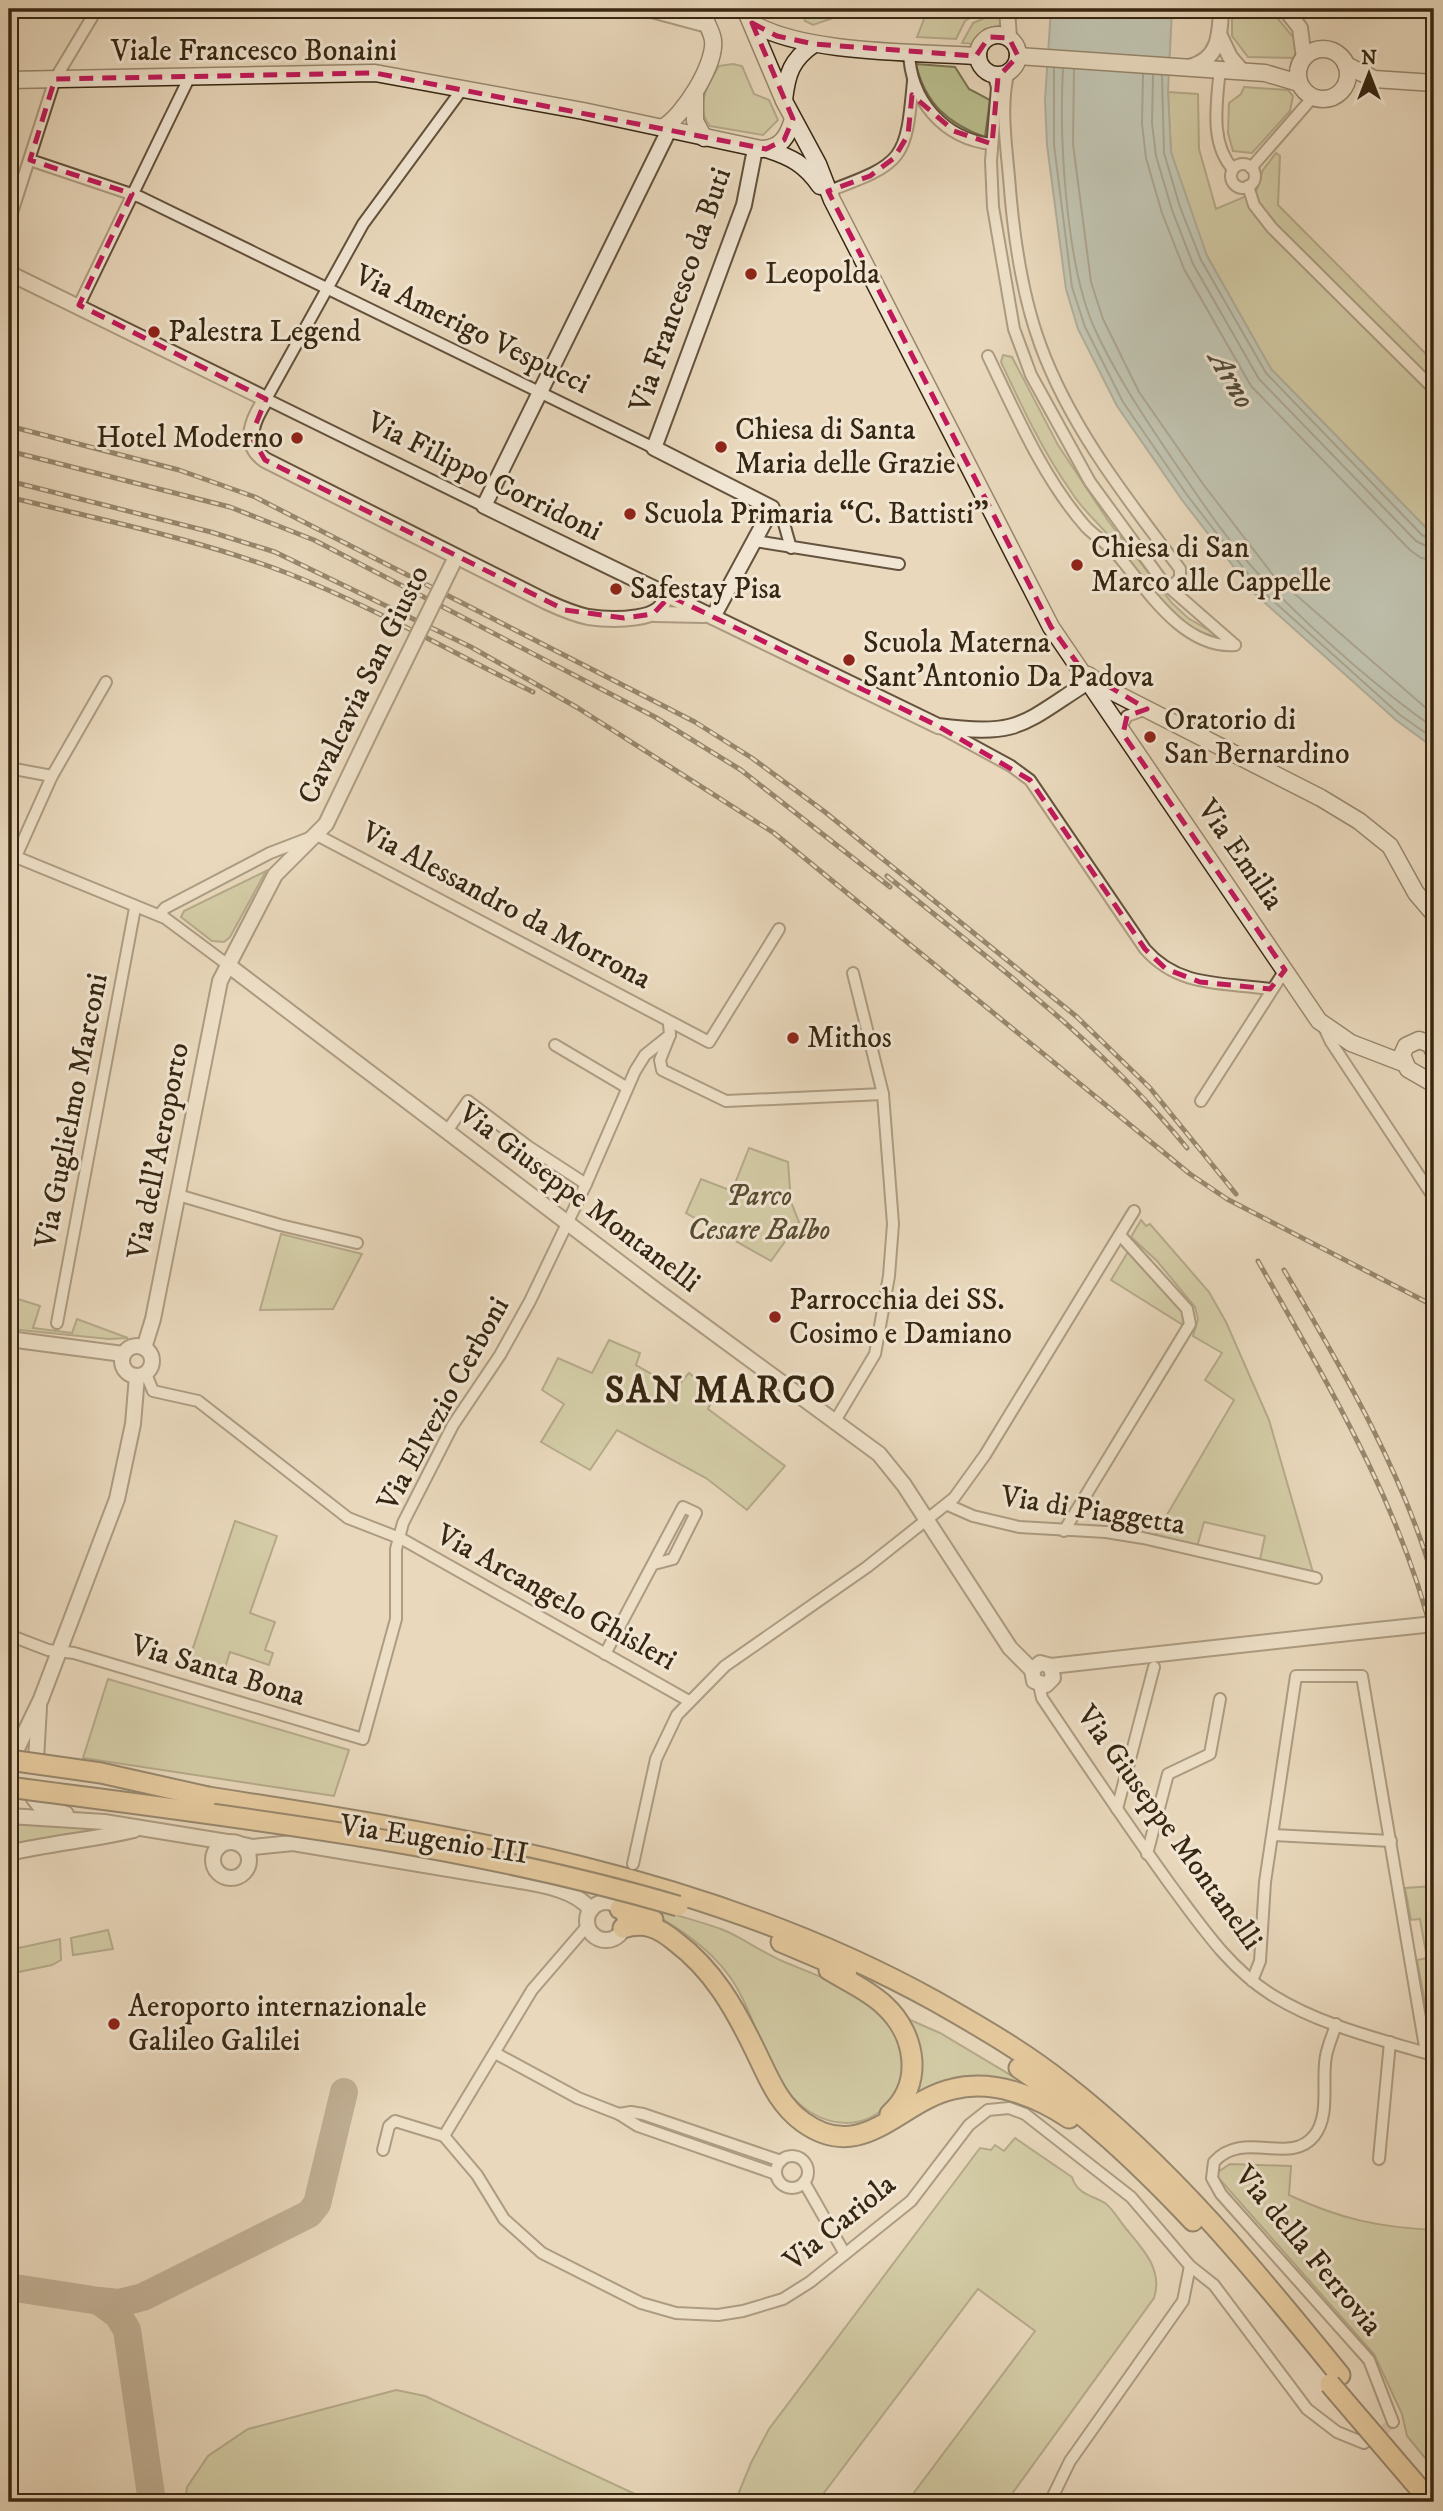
<svg xmlns="http://www.w3.org/2000/svg" width="1443" height="2511" font-family="'IM FELL DW Pica',serif">
<style>
.green{fill:#babe8e;stroke:#787250;stroke-width:2}
.water{fill:#99b9b7;stroke:#727e75;stroke-width:2}
.lines{fill:none;stroke-linecap:round;stroke-linejoin:round}
.shore{stroke:#687064;stroke-width:2}
.taxiway{stroke:#907f66;stroke-width:28}
.minor-tunnel{stroke:#c5b49a;stroke-width:10;stroke-dasharray:10 5;stroke-linecap:butt}
.minor-casing{stroke:#64523c;stroke-width:14}
.tertiary-casing{stroke:#64523c;stroke-width:18}
.secondary-casing{stroke:#372611;stroke-width:19}
.trunk-casing{stroke:#372611;stroke-width:23}
.minor{stroke:#f1e6d3;stroke-width:10}
.tertiary{stroke:#f1e6d3;stroke-width:14}
.secondary{stroke:#f1e6d3;stroke-width:16}
.trunk{stroke:#e4bc7e;stroke-width:19}
.rail-casing{stroke:#372611;stroke-width:5}
.rail{stroke:#f1e6d3;stroke-width:2.5;stroke-dasharray:8;stroke-linecap:butt}
.tertiary-bridge-casing{stroke:#64523c;stroke-width:18;stroke-linecap:butt}
.trunk-bridge-casing{stroke:#372611;stroke-width:23;stroke-linecap:butt}
.tertiary-bridge{stroke:#f1e6d3;stroke-width:14}
.trunk-bridge{stroke:#e4bc7e;stroke-width:19}
.marked{fill:none;stroke:#c2185b;stroke-width:5;stroke-dasharray:14 9;stroke-linejoin:round}
.poi-dot{fill:#8f2418;stroke:#f1e6d3;stroke-width:2.5}
.labels{text-anchor:middle;dominant-baseline:central;stroke-width:6;stroke-linejoin:round;paint-order:stroke}
.street-label{font-size:30px;fill:#372611;stroke:#f1e6d3}
.poi-label{font-size:30px;fill:#372611;stroke:#f1e6d3;text-anchor:start}
.park-label{font-size:30px;font-style:italic;fill:#584c30;stroke:#f1e6d3}
.water-label{font-size:32px;font-style:italic;fill:#504b3a;stroke:#f1e6d3}
.district-label{font-size:37px;font-weight:bold;letter-spacing:2px;fill:#372611;stroke:#f1e6d3}
</style>
<rect width="100%" height="100%" fill="#e9d8bc"/>
<filter id="stains"><feTurbulence type="fractalNoise" baseFrequency=".00286" numOctaves="4"/><feColorMatrix values="0 0 0 0 .2 0 0 0 0 .09 0 0 0 0 .02 0 0 0 .5 -.17"/></filter>
<radialGradient id="worn" r=".72"><stop offset=".6" stop-color="#630" stop-opacity="0"/><stop offset="1" stop-color="#630" stop-opacity=".3"/></radialGradient>
<g class="green">
<polygon points="801,9 859,9 813,25 805,21"/>
<polygon points="928,9 984,9 965,21 956,39 917,37"/>
<polygon points="1232,9 1270,9 1297,42 1295,58 1248,57 1232,36"/>
<polygon points="996,13 1003,15 1003,25 985,29 974,44 962,43 973,23"/>
<path d="M733 64 742 66 754 94 769 100 778 120 763 135 710 126C694 106 708 85 719 66Z"/>
<path d="M916 64 955 67 969 89 990 100 985 137C948 124 925 103 916 64Z"/>
<polygon points="1244,87 1288,90 1293,96 1290,111 1252,153 1233,151 1228,133 1229,103 1241,94"/>
<polygon points="1168,92 1198,94 1199,149 1216,209 1256,192 1263,170 1276,153 1280,156 1278,205 1434,362 1434,536 1271,369 1207,256 1187,205 1171,152"/>
<path d="M1003 355 1012 357 1058 445 1109 522 1172 603 1188 618 1222 638C1172 630 1141 578 1113 541 1100 524 1084 512 1072 493 1043 452 1022 407 1001 362Z"/>
<polygon points="266,871 230,937 224,942 212,941 181,917 184,911"/>
<polygon points="749,1148 788,1162 791,1202 799,1222 771,1261 686,1213 701,1179 732,1191"/>
<polygon points="1141,1220 1146,1226 1150,1224 1209,1292 1226,1322 1269,1420 1314,1576 1259,1564 1265,1536 1204,1522 1197,1547 1154,1537 1234,1400 1205,1380 1222,1353 1193,1336 1198,1319 1195,1307 1157,1261 1131,1237"/>
<polygon points="281,1234 362,1254 333,1309 260,1310"/>
<polygon points="1128,1252 1182,1311 1183,1325 1111,1280"/>
<polygon points="18,1299 40,1306 33,1328 72,1333 77,1319 128,1338 109,1339 9,1329"/>
<polygon points="609,1340 640,1353 636,1365 676,1388 689,1373 715,1394 708,1409 785,1466 747,1510 706,1478 617,1430 590,1470 541,1442 564,1404 542,1390 558,1358 592,1373"/>
<polygon points="235,1521 277,1536 250,1613 275,1622 265,1650 273,1653 269,1665 230,1652 224,1671 189,1660"/>
<polygon points="108,1679 349,1750 334,1796 83,1758"/>
<polygon points="9,1822 107,1830 9,1850"/>
<polygon points="1434,1886 1434,2051 1417,1960 1427,1958 1420,1919 1411,1920 1405,1888"/>
<path d="M635 1903C663 1912 693 1919 721 1929 742 1937 761 1952 782 1961 818 1976 855 1988 884 2016 937 2066 878 2154 810 2112 766 2085 759 2018 730 1977 706 1943 670 1923 635 1903Z"/>
<polygon points="108,1930 113,1949 73,1955 71,1938"/>
<polygon points="60,1939 61,1960 52,1965 9,1974 9,1950"/>
<path d="M908 2019 940 2033 1039 2092C992 2085 957 2069 915 2097L919 2074Z"/>
<path d="M1015 2138 1072 2177C1077 2194 1091 2195 1105 2203 1112 2208 1118 2218 1123 2225 1140 2246 1164 2268 1154 2298L1006 2502H907L1035 2331 978 2289 817 2502H735L751 2463 769 2429 980 2148 991 2150 995 2145 1004 2151Z"/>
<path d="M1230 2164 1291 2166 1289 2195C1340 2219 1378 2227 1434 2230V2469L1407 2436 1402 2414 1374 2354 1215 2174Z"/>
<polygon points="396,2390 425,2396 652,2502 185,2502 187,2487 208,2456 248,2429"/>
</g>
<polygon class="water" points="1051,9 1172,9 1168,92 1171,152 1207,256 1271,369 1434,536 1434,748 1396,720 1254,593 1182,500 1117,406 1078,329 1066,289 1047,145 1045,100"/>
<g class="lines">
<g class="shore">
<polyline points="1054,68 1054,145 1072,287 1085,327 1123,402 1187,495 1259,588 1400,715 1434,739"/>
<path d="M1063 69C1059 138 1066 261 1093 325 1114 372 1142 414 1171 457 1200 499 1230 546 1267 583 1318 635 1375 686 1434 728"/>
<polyline points="1074,69 1073,144 1091,282 1103,319 1139,392 1203,484 1273,575 1434,715"/>
<polyline points="1143,74 1142,124 1146,158 1162,213 1184,269 1251,386 1410,550 1421,558 1434,560"/>
<polyline points="1153,75 1152,123 1156,156 1172,210 1193,264 1259,379 1416,541 1434,550"/>
<polyline points="1162,76 1164,153 1180,207 1201,260 1266,373 1422,535 1434,541"/>
</g>
<g class="taxiway">
<polyline points="9,2287 99,2301 118,2315 127,2330 152,2502"/>
<polyline points="99,2301 119,2303 143,2297 309,2214 317,2204 344,2092"/>
</g>
<polyline class="minor-tunnel" points="1373,2440 1393,2422"/>
<g class="minor-casing">
<g id="minor">
<polyline points="640,9 707,27"/>
<path d="M909 51C910 99 943 139 992 144"/>
<path d="M1009 71C1000 103 1006 144 1009 177 1013 232 1021 292 1040 344 1070 427 1127 499 1180 569V578L1171 587"/>
<polyline points="993,74 997,87 991,161 993,207 1014,329 1031,375 1090,482 1163,582 1235,645"/>
<path d="M1219 78C1216 108 1211 145 1233 169"/>
<polyline points="463,88 363,224 266,399 484,506"/>
<polyline points="30,160 140,197 654,448"/>
<circle cx="1243" cy="176" r="12"/>
<polyline points="1251,168 1313,97"/>
<polyline points="1248,186 1254,205 1272,228 1434,389"/>
<path d="M829 191C904 163 906 160 913 81"/>
<polyline points="9,222 55,79 97,9"/>
<polyline points="79,305 190,76"/>
<path d="M988 356C1016 414 1043 478 1086 527 1097 538 1111 546 1121 559 1149 593 1185 649 1235 645"/>
<polyline points="772,508 783,520 791,548"/>
<polyline points="755,541 899,564"/>
<path d="M943 729 1011 766 1030 780 1145 949C1179 988 1223 982 1270 989"/>
<polyline points="1123,732 1122,725 1127,716 1147,709"/>
<polyline points="9,768 52,776"/>
<polyline points="16,857 165,918 228,965"/>
<polyline points="9,872 52,776 106,682"/>
<polyline points="159,915 165,908 270,853 317,835 709,1042 779,929"/>
<polyline points="1323,1025 1331,1042 1434,1198"/>
<polyline points="670,1035 660,1060 662,1070 726,1101 883,1094"/>
<polyline points="555,1045 626,1087"/>
<polyline points="1201,1101 1285,970"/>
<polyline points="447,1131 468,1101 529,1147 586,1184"/>
<polyline points="178,1195 280,1225 357,1243"/>
<polyline points="57,1323 135,908"/>
<polyline points="146,1374 153,1391 198,1401 348,1518 402,1539 689,1701"/>
<polyline points="835,1421 875,1354 889,1276 893,1224 883,1094 853,973"/>
<polyline points="948,1505 973,1516 1019,1527 1106,1532 1143,1538 1316,1578"/>
<polyline points="1064,1531 1190,1324 1187,1309 1120,1235"/>
<polyline points="9,1635 48,1650 74,1653 363,1739 396,1619 396,1549 403,1523 453,1425 500,1355 530,1301 586,1184 635,1071 645,1055 670,1035 669,1024"/>
<polyline points="605,1654 683,1507 696,1513 673,1559 654,1564"/>
<path d="M1039 1685 1042 1698C1085 1762 1127 1825 1172 1887 1202 1927 1229 1968 1272 1995 1318 2024 1375 2038 1426 2053L1362 1676H1296L1265 1882 1260 1961 1252 1981"/>
<polyline points="1117,1809 1154,1667"/>
<polyline points="1273,1835 1391,1841"/>
<polyline points="1147,1854 1168,1774 1210,1754 1220,1699"/>
<polyline points="633,1864 656,1759 677,1715 725,1666 867,1567 954,1498 985,1455 1134,1211"/>
<polyline points="588,1925 532,1990 444,2136 477,2175 504,2219 542,2253 641,2303 676,2313 718,2315 743,2311 783,2299 810,2282 911,2201 969,2125 988,2110 1009,2108 1025,2114 1131,2197 1190,2266 1214,2285 1307,2409 1337,2432 1364,2443"/>
<path d="M1336 2024C1333 2035 1328 2045 1326 2056 1321 2080 1331 2115 1314 2136 1290 2166 1243 2129 1214 2162L1212 2178 1221 2194 1369 2360 1393 2422"/>
<polyline points="495,2053 578,2098 619,2114 638,2126 776,2174"/>
<polyline points="619,2114 631,2112 643,2114 781,2161"/>
<polyline points="383,2150 389,2126 395,2121 444,2136"/>
<circle cx="792" cy="2172" r="16"/>
<polyline points="1379,2159 1390,2042"/>
<polyline points="804,2182 845,2254"/>
<polyline points="1050,2502 1070,2461 1183,2301 1190,2266"/>
</g>
</g>
<g class="tertiary-casing">
<g id="tertiary">
<polyline points="1007,9 1009,38"/>
<polyline points="1285,9 1300,28 1304,58"/>
<polyline points="1220,36 1230,57 1242,71"/>
<path d="M1189 67C1219 60 1220 35 1221 9"/>
<path d="M669 130 484 506 938 726C1020 737 1022 724 1088 682"/>
<path d="M9 273 266 399C253 419 241 443 265 460L547 602C560 608 574 614 588 617 608 620 672 623 663 593"/>
<polyline points="654,614 704,615"/>
<polyline points="713,617 772,508 654,448 744,205 755,149"/>
<polyline points="228,965 657,1291 879,1454 904,1485 1010,1648 1032,1670"/>
<polyline points="9,1339 123,1354"/>
<circle cx="137" cy="1361" r="15"/>
<polyline points="144,1348 153,1319 220,981 275,875 326,824 375,722"/>
<polyline points="1032,1670 1040,1663 1051,1666 1358,1632"/>
<polyline points="1032,1670 1034,1681 1046,1685 1053,1678 1051,1666"/>
<polyline points="13,1757 41,1699 117,1499 133,1424 137,1376"/>
<polyline points="36,1760 39,1707"/>
<polyline points="33,1797 39,1805 66,1814"/>
<polyline points="9,1816 104,1822 227,1842"/>
<circle cx="231" cy="1860" r="18"/>
<path d="M239 1844 253 1847 293 1843 520 1881C543 1885 576 1890 591 1910"/>
<path d="M9 1853C51 1843 92 1840 134 1830"/>
<circle cx="606" cy="1921" r="19"/>
</g>
</g>
<g class="secondary-casing">
<g id="secondary">
<polyline points="745,9 784,101 818,164 832,200 1051,627 1319,1021 1351,1043 1403,1063"/>
<path d="M752 23C804 54 915 52 978 56"/>
<circle cx="998" cy="55" r="20"/>
<circle cx="1323" cy="74" r="25"/>
<polyline points="1018,56 1265,73 1299,83"/>
<polyline points="1346,65 1374,79 1434,83"/>
<path d="M9 80 375 73 583 111 761 149C781 149 788 136 793 119"/>
<polyline points="695,92 695,121 704,138"/>
<path d="M784 100C787 74 791 60 814 44"/>
<path d="M662 128C683 117 716 64 713 40 711 28 703 21 704 9"/>
<path d="M766 149C791 157 805 164 820 186"/>
<polyline points="1088,675 1113,692 1321,798 1359,821 1390,846 1416,893 1434,914"/>
<polyline points="1434,1052 1430,1044 1419,1040 1406,1046 1402,1055 1408,1069 1434,1084"/>
</g>
</g>
<g class="trunk-casing">
<g id="trunk">
<path d="M208 1797C459 1836 710 1876 935 2001 979 2026 1024 2052 1063 2083 1170 2166 1255 2270 1340 2375"/>
<polyline points="620,1909 653,1920"/>
<path d="M623 1928C645 1921 659 1928 676 1942 713 1970 734 2007 754 2048 768 2076 777 2103 803 2122 863 2165 899 2101 953 2089 993 2079 1036 2096 1069 2118"/>
<polyline points="781,1942 847,1970"/>
<path d="M829 1970C847 1981 868 1990 884 2005 916 2034 924 2084 890 2114"/>
<path d="M1019 2068C1083 2111 1139 2164 1193 2221"/>
</g>
</g>
<use href="#minor" class="minor"/>
<use href="#tertiary" class="tertiary"/>
<use href="#secondary" class="secondary"/>
<use href="#trunk" class="trunk"/>
<g class="rail-casing">
<g id="rail">
<polyline points="9,426 179,470 255,497 695,722 752,758 825,812 1077,1017 1150,1088 1236,1194"/>
<polyline points="9,451 230,507 314,540 655,717 741,770 890,887"/>
<polyline points="9,481 211,532 275,552 471,647 578,708 774,833 1190,1174 1227,1199 1434,1306"/>
<path d="M9 497C101 520 198 539 287 573 372 606 451 652 533 692"/>
<path d="M887 876C991 961 1102 1043 1187 1148"/>
<path d="M1258 1261C1327 1383 1401 1504 1434 1642"/>
<path d="M1284 1270C1342 1369 1403 1471 1434 1582"/>
</g>
</g>
<use href="#rail" class="rail"/>
<g class="tertiary-bridge-casing">
<g id="tertiary-bridge">
<polyline points="375,722 453,563"/>
<polyline points="1358,1632 1434,1624"/>
</g>
</g>
<g class="trunk-bridge-casing">
<g id="trunk-bridge">
<polyline points="9,1760 101,1773 208,1797"/>
<path d="M9 1787C233 1817 460 1842 678 1906"/>
<polyline points="1330,2384 1431,2502"/>
</g>
</g>
<use href="#tertiary-bridge" class="tertiary-bridge"/>
<use href="#trunk-bridge" class="trunk-bridge"/>
</g>
<path d="M0 0H1443V2511H0ZM752 23 777 36 814 44 976 56 989 37 1009 38 1018 56 998 77 992 144 954 131 912 95 908 135 894 158 870 176 828 191 1051 627 1083 671 1147 709 1127 716 1123 734 1285 970 1270 989 1200 982 1166 969 1145 949 1030 780 938 726 670 596 653 614 624 618 565 610 265 460 251 436 266 399 79 305 132 194 30 160 55 79 375 73 766 149 784 140 793 119Z" fill="#e9d8bc" fill-opacity=".55" fill-rule="evenodd"/>
<path class="marked" d="M752 23 777 36 814 44 976 56 989 37 1009 38 1018 56 998 77 992 144 954 131 912 95 908 135 894 158 870 176 828 191 1051 627 1083 671 1147 709 1127 716 1123 734 1285 970 1270 989 1200 982 1166 969 1145 949 1030 780 938 726 670 596 653 614 624 618 565 610 265 460 251 436 266 399 79 305 132 194 30 160 55 79 375 73 766 149 784 140 793 119Z"/>
<g class="poi-dot">
<circle cx="751" cy="274" r="7"/>
<circle cx="154" cy="332" r="7"/>
<circle cx="297" cy="438" r="7"/>
<circle cx="721" cy="447" r="7"/>
<circle cx="630" cy="514" r="7"/>
<circle cx="1077" cy="565" r="7"/>
<circle cx="616" cy="589" r="7"/>
<circle cx="849" cy="660" r="7"/>
<circle cx="1150" cy="737" r="7"/>
<circle cx="793" cy="1038" r="7"/>
<circle cx="775" cy="1317" r="7"/>
<circle cx="114" cy="2024" r="7"/>
</g>
<g class="labels">
<g class="street-label">
<text x="254" y="51">Viale Francesco Bonaini</text>
<text transform="translate(681 290) rotate(-71)">Via Francesco da Buti</text>
<text transform="translate(472 330) rotate(26)">Via Amerigo Vespucci</text>
<text transform="translate(484 477) rotate(26)">Via Filippo Corridoni</text>
<text transform="translate(364 685) rotate(-64)">Cavalcavia San Giusto</text>
<text transform="translate(1240 855) rotate(55)">Via Emilia</text>
<text transform="translate(506 906) rotate(28)">Via Alessandro da Morrona</text>
<text transform="translate(72 1111) rotate(-79)">Via Guglielmo Marconi</text>
<text transform="translate(159 1151) rotate(-79)">Via dell'Aeroporto</text>
<text transform="translate(579 1198) rotate(37)">Via Giuseppe Montanelli</text>
<text transform="translate(444 1404) rotate(-61)">Via Elvezio Cerboni</text>
<text transform="translate(1093 1511) rotate(9)">Via di Piaggetta</text>
<text transform="translate(556 1598) rotate(29)">Via Arcangelo Ghisleri</text>
<text transform="translate(218 1671) rotate(17)">Via Santa Bona</text>
<text transform="translate(1169 1828) rotate(54)">Via Giuseppe Montanelli</text>
<text transform="translate(434 1840) rotate(9)">Via Eugenio III</text>
<text transform="translate(840 2223) rotate(-39)">Via Cariola</text>
<text transform="translate(1308 2251) rotate(50)">Via della Ferrovia</text>
</g>
<g class="poi-label">
<text x="765" y="274">Leopolda</text>
<text x="168" y="332">Palestra Legend</text>
<text x="735" y="430">Chiesa di Santa<tspan x="735" dy="34">Maria delle Grazie</tspan></text>
<text x="283" y="438" text-anchor="end">Hotel Moderno</text>
<text x="644" y="514">Scuola Primaria “C. Battisti”</text>
<text x="1091" y="548">Chiesa di San<tspan x="1091" dy="34">Marco alle Cappelle</tspan></text>
<text x="630" y="589">Safestay Pisa</text>
<text x="863" y="643">Scuola Materna<tspan x="863" dy="34">Sant'Antonio Da Padova</tspan></text>
<text x="1164" y="720">Oratorio di<tspan x="1164" dy="34">San Bernardino</tspan></text>
<text x="807" y="1038">Mithos</text>
<text x="789" y="1300">Parrocchia dei SS.<tspan x="789" dy="34">Cosimo e Damiano</tspan></text>
<text x="128" y="2007">Aeroporto internazionale<tspan x="128" dy="34">Galileo Galilei</tspan></text>
</g>
<g class="park-label">
<text x="759" y="1196">Parco<tspan x="759" dy="34">Cesare Balbo</tspan></text>
</g>
<g class="water-label">
<text transform="translate(1231 380) rotate(60)">Arno</text>
</g>
<g class="district-label">
<text x="721" y="1391">SAN MARCO</text>
</g>
</g>
<rect width="1443" height="2511" fill="none" stroke="#e9d8bc" stroke-width="35"/>
<rect x="10" y="10" width="1422" height="2490" fill="none" stroke="#372611" stroke-width="3.5"/>
<rect x="18" y="18" width="1408" height="2476" fill="none" stroke="#372611" stroke-width="2"/>
<g transform="translate(1369 74)" stroke="#f1e6d3" stroke-width="5" paint-order="stroke">
<path d="M0-5L12 26L0 18L-12 26Z" fill="#372611"/>
<text y="-10" font-size="19" font-weight="bold" text-anchor="middle" fill="#372611">N</text>
</g>
<rect width="100%" height="100%" filter="url(#stains)"/>
<rect width="100%" height="100%" fill="url(#worn)"/>
</svg>
